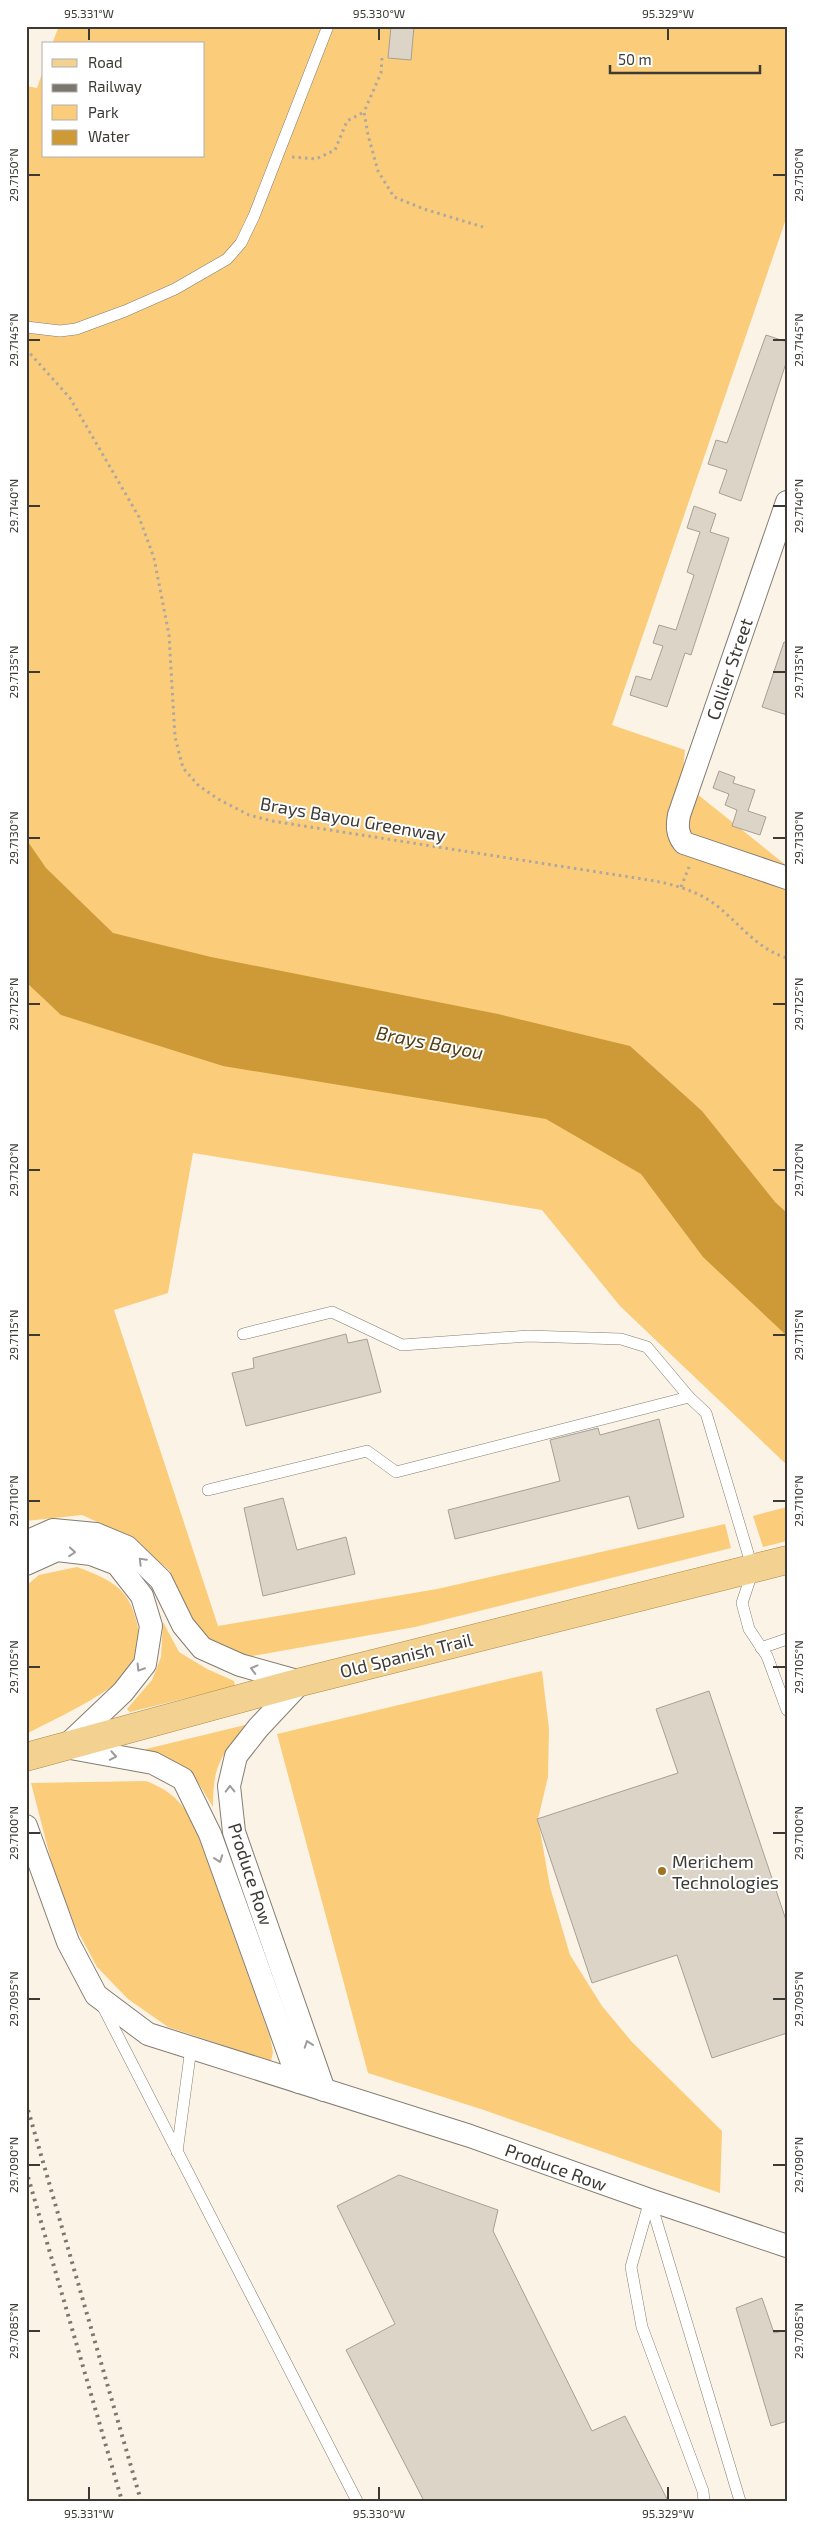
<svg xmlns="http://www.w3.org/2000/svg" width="813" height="2527" font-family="'Exo 2',sans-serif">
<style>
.green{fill:#fbcc7a}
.water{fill:#cd9a37}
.building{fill:#dcd4c7;stroke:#a7a094}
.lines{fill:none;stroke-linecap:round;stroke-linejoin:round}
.service-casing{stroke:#847d71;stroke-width:12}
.minor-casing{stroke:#847d71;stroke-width:24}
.primary-casing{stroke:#ad8841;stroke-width:29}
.path{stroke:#aea89f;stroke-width:3;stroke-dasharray:2.5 4;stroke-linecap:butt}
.service{stroke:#fff;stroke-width:11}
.minor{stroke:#fff;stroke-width:22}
.primary{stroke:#f2d191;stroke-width:28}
.rail{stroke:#7b776f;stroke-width:4;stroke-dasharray:2.5 5;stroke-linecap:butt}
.oneway{stroke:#9e9c9a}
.ticks{fill:none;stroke:#3d3a35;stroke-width:2}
.poi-dot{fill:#9e7523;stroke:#fff;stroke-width:2}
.labels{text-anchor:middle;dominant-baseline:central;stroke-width:4;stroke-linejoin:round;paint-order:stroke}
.street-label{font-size:18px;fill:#3d3a35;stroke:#fff}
.poi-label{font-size:18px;fill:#3d3a35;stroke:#fff;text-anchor:start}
.water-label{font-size:19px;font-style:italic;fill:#533d15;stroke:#fff}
.neatline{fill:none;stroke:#3d3a35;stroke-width:2}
.ticks-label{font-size:12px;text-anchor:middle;fill:#3d3a35}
</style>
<rect width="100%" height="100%" fill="#fbf3e6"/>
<g class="green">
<polygon points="59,26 787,26 787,216 612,725 685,750 682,782 787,866 787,1465 620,1306 542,1210 193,1153 168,1293 114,1310 218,1626 437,1589 725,1524 731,1548 415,1627 252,1656 219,1652 183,1617 170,1571 128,1536 82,1515 26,1521 26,86 37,88 44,68 44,156 204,156 204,44 52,44"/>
<polygon points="787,1507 787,1541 763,1547 753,1516"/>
<path d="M77 1567C110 1580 128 1586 137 1623 140 1635 140 1654 134 1664 120 1690 53 1720 26 1734V1586L39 1575Z"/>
<polygon points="163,1622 179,1652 207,1669 234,1681 235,1686 130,1712 127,1709 152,1680 161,1657"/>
<polygon points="542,1671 549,1729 548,1777 538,1819 550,1887 570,1955 602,2006 632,2042 722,2131 720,2193 484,2110 368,2073 277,1734"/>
<path d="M245 1725C221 1758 213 1764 213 1807L196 1779 172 1763 145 1754 146 1749Z"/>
<path d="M146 1781C171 1791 180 1800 194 1824L270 2037 273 2052 271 2061 168 2027 128 1999 97 1967 75 1926 53 1868 31 1783Z"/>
</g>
<polygon class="water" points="26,839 46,868 113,933 211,957 498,1014 630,1046 702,1111 775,1202 787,1213 787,1336 703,1257 641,1174 546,1119 223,1066 61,1015 26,982"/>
<g class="building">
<polygon points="391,26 414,26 411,60 388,58"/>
<polygon points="766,335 787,342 787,360 741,501 719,493 727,470 708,464 716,440 727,443"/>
<polygon points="694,506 716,514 710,532 729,538 691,655 685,653 667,707 630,695 636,676 651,680 663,646 653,643 659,625 676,630 694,575 687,572 700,532 687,528"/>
<polygon points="784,642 787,643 787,715 762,707"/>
<polygon points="719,771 735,777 733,783 755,790 748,811 766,817 760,835 732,826 737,810 725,805 729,794 713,788"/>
<polygon points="346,1334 348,1343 367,1339 381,1392 246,1426 232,1373 254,1368 253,1358"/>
<polygon points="659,1419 684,1517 638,1529 629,1496 455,1539 448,1510 560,1481 550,1440 598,1428 600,1435"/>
<polygon points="283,1498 297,1550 346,1537 355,1574 263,1596 244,1508"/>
<polygon points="709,1691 787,1923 787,2033 712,2058 677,1955 592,1983 537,1819 678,1773 656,1709"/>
<polygon points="399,2175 498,2210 493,2231 592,2431 625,2416 668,2501 424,2501 346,2350 395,2324 337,2206"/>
<polygon points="762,2298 774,2333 787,2330 787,2421 771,2426 736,2308"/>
</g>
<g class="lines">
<g class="service-casing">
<g id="service">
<polyline points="26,327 60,331 76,329 125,311 175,289 227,259 241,243 254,216 328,26"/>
<polyline points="243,1334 332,1312 402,1345 528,1336 621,1339 647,1347 689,1397 706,1413 753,1570 742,1603 749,1629 767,1656 787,1710"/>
<polyline points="208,1490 367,1451 396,1472 689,1397"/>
<polyline points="761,1648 787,1639"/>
<polyline points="102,2005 357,2501"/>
<polyline points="177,2152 191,2048"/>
<polyline points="650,2200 631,2267 642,2327 703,2491 704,2501"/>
<polyline points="650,2200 740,2501"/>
</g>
</g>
<g class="minor-casing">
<g id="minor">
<path d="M787 502 679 815C677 826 677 834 684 843L787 878"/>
<polyline points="26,1542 53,1530 96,1534 127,1547 161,1580 183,1625 202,1648 240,1665 301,1682 258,1728 236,1756 229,1786 234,1832 324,2090"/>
<polyline points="26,1564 57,1550 91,1554 117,1564 142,1596 151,1626 145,1664 123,1692 65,1747"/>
<polyline points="65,1747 153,1763 183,1779 210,1834 299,2082"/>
<polyline points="26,1826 68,1942 96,1995 148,2034 470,2136 650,2200 787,2246"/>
</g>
</g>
<g class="primary-casing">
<polyline id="primary" points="26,1757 301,1682 787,1560"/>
</g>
<g class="path">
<polyline points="382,58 381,73 364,112 368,135 378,171 394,197 424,209 483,227"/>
<polyline points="292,157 316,159 335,150 347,121 364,112"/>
<path d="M26 349 70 398 139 517 154 558 169 635 175 737 183 768 198 785 218 799 249 815 272 821 655 881C676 885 699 892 716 905 740 924 757 949 787 958"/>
<polyline points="681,887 689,867"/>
</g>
<use href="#service" class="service"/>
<use href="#minor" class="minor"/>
<use href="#primary" class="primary"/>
<g class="rail">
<polyline points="26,2103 141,2501"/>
<polyline points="26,2170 122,2501"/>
</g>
</g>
<defs><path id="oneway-chevron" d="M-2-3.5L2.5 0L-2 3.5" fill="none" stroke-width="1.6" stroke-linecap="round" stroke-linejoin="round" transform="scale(1.25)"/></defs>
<g class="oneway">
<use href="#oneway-chevron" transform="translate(72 1552) rotate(5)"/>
<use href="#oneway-chevron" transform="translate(142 1561) rotate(-135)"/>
<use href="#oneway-chevron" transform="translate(140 1668) rotate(122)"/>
<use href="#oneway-chevron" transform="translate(254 1669) rotate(-165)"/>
<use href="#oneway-chevron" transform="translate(113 1756) rotate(10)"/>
<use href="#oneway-chevron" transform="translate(230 1789) rotate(-91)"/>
<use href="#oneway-chevron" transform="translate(219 1859) rotate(70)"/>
<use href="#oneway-chevron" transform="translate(308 2044) rotate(-109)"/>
</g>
<path class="ticks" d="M89 28V40M379 28V40M668 28V40M28 175H40M773 175H786M28 340H40M773 340H786M28 506H40M773 506H786M28 672H40M773 672H786M28 838H40M773 838H786M28 1004H40M773 1004H786M28 1170H40M773 1170H786M28 1335H40M773 1335H786M28 1501H40M773 1501H786M28 1667H40M773 1667H786M28 1833H40M773 1833H786M28 1999H40M773 1999H786M28 2165H40M773 2165H786M28 2331H40M773 2331H786M89 2487V2500M379 2487V2500M668 2487V2500"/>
<circle class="poi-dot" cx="662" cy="1871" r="5"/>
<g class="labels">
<g class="street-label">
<text transform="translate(729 669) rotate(-71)">Collier Street</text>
<text transform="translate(353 819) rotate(10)">Brays Bayou Greenway</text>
<text transform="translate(406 1655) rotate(-14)">Old Spanish Trail</text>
<text transform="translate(251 1874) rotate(72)">Produce Row</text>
<text transform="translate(556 2167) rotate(20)">Produce Row</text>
</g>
<g class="poi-label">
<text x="672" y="1861">Merichem<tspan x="672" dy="21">Technologies</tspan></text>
</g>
<g class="water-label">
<text transform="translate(430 1042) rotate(11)">Brays Bayou</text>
</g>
</g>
<rect width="813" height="2527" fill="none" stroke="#ffffff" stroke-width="55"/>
<rect x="42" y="42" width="162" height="115" fill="#ffffff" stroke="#b1b0ae"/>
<rect x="52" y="59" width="25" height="8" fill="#f2d191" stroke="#b1b0ae"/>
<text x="88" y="68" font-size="15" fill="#3d3a35">Road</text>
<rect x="52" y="84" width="25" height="8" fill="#7b776f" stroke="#b1b0ae"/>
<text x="88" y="92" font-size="15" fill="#3d3a35">Railway</text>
<rect x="52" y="105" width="25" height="15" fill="#fbcc7a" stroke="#b1b0ae"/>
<text x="88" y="118" font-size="15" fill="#3d3a35">Park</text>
<rect x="52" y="130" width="25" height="15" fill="#cd9a37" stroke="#b1b0ae"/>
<text x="88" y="142" font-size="15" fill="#3d3a35">Water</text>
<path d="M610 65v8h150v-8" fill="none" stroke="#3d3a35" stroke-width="2.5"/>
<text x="618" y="65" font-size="15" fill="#3d3a35" stroke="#ffffff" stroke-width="4" paint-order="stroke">50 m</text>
<rect x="28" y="28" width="758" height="2472" class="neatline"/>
<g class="ticks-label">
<text x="89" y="18">95.331°W</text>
<text x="379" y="18">95.330°W</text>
<text x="668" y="18">95.329°W</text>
<text transform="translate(14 175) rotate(-90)" y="4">29.7150°N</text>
<text transform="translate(799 175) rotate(-90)" y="4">29.7150°N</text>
<text transform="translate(14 340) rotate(-90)" y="4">29.7145°N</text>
<text transform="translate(799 340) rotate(-90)" y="4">29.7145°N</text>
<text transform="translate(14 506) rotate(-90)" y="4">29.7140°N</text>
<text transform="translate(799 506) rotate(-90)" y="4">29.7140°N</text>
<text transform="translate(14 672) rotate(-90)" y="4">29.7135°N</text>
<text transform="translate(799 672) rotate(-90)" y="4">29.7135°N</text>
<text transform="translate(14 838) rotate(-90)" y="4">29.7130°N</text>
<text transform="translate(799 838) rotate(-90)" y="4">29.7130°N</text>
<text transform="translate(14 1004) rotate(-90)" y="4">29.7125°N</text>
<text transform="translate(799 1004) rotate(-90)" y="4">29.7125°N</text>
<text transform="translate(14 1170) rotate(-90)" y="4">29.7120°N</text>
<text transform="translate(799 1170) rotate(-90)" y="4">29.7120°N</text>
<text transform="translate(14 1335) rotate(-90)" y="4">29.7115°N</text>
<text transform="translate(799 1335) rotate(-90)" y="4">29.7115°N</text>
<text transform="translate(14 1501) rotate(-90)" y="4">29.7110°N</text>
<text transform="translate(799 1501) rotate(-90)" y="4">29.7110°N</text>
<text transform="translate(14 1667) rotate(-90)" y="4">29.7105°N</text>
<text transform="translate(799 1667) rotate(-90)" y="4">29.7105°N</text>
<text transform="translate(14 1833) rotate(-90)" y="4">29.7100°N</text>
<text transform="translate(799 1833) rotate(-90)" y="4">29.7100°N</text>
<text transform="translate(14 1999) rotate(-90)" y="4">29.7095°N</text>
<text transform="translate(799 1999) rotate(-90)" y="4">29.7095°N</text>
<text transform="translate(14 2165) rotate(-90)" y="4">29.7090°N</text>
<text transform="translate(799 2165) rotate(-90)" y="4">29.7090°N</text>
<text transform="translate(14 2331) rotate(-90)" y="4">29.7085°N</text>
<text transform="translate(799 2331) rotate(-90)" y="4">29.7085°N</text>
<text x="89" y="2518">95.331°W</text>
<text x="379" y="2518">95.330°W</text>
<text x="668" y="2518">95.329°W</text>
</g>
</svg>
